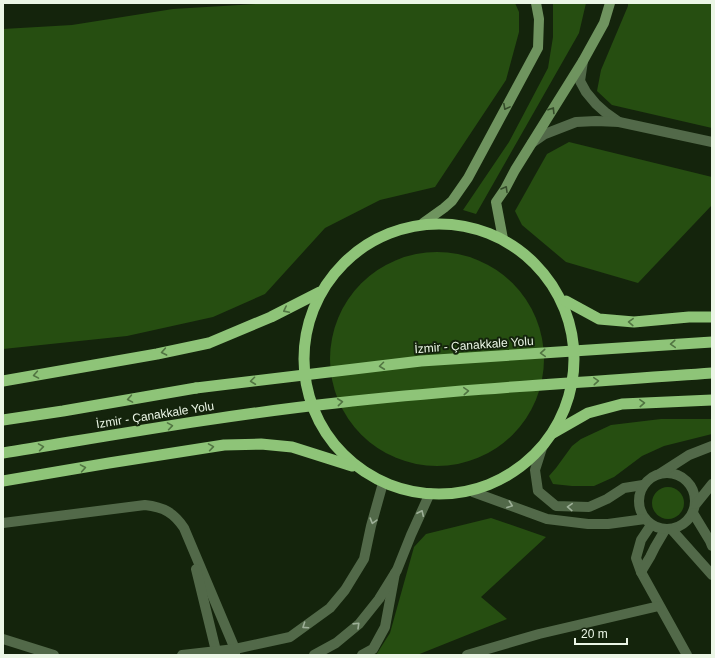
<svg xmlns="http://www.w3.org/2000/svg" width="715" height="658" font-family="Helvetica,sans-serif">
<style>
.green{fill:#264e11}
.lines{fill:none;stroke-linecap:round;stroke-linejoin:round}
.service{stroke:#526949;stroke-width:10}
.minor{stroke:#526949;stroke-width:10}
.tertiary{stroke:#526949;stroke-width:10}
.secondary{stroke:#6f945f;stroke-width:10}
.trunk{stroke:#8ec478;stroke-width:11}
.trunk-bridge{stroke:#8ec478;stroke-width:11}
.oneway{stroke:#344b29}
.oneway2{stroke:#517442}
.oneway3{stroke:#9eb098}
.labels{text-anchor:middle;dominant-baseline:central;stroke-width:4;stroke-linejoin:round;paint-order:stroke}
.street-label{font-size:12px;fill:#ebf6e6;stroke:#14240c}
</style>
<rect width="100%" height="100%" fill="#14240c"/>
<g class="green">
<polygon points="272,3 515,3 519,12 519,32 506,80 435,187 380,200 325,228 265,294 213,317 127,336 3,349 3,29 72,25 173,9"/>
<polygon points="553,3 586,3 579,33 476,214 463,210 509,142 548,68 553,37"/>
<polygon points="628,3 712,3 712,128 612,105 597,91 601,70 628,6"/>
<polygon points="569,142 712,177 712,205 638,283 566,262 522,225 515,211 547,154"/>
<circle cx="437" cy="359" r="107"/>
<polygon points="661,419 712,419 712,434 664,446 642,456 614,477 594,486 572,486 553,484 549,476 556,468 572,446 581,439 611,425"/>
<circle cx="668" cy="503" r="16"/>
<polygon points="491,518 546,537 481,597 507,619 417,655 376,655 390,633 414,547 426,534"/>
</g>
<g class="lines">
<g class="service">
<polyline points="651,525 641,540 636,558 641,572 687,655"/>
<polyline points="641,572 650,557 655,547 665,530"/>
<polyline points="362,655 373,649 385,627 395,573"/>
<polyline points="467,655 539,634 659,606"/>
</g>
<g class="minor">
<polyline points="542,448 535,470 538,491 556,506 589,507 607,499 624,488 643,485"/>
<circle cx="667" cy="501" r="28"/>
<polyline points="661,473 689,455 712,446"/>
<polyline points="473,492 547,519 588,524 608,524 645,519"/>
<polyline points="696,504 712,484"/>
<polyline points="693,513 710,541 712,546"/>
<path d="M3 523 145 505C164 507 174 513 184 528L235 649V655"/>
<polyline points="672,530 712,575"/>
<polyline points="196,569 217,655"/>
<polyline points="3,639 54,655"/>
<polyline points="182,655 235,649 290,637 330,608 345,590 364,559 371,526 383,483"/>
<polyline points="314,655 336,643 359,624 379,599 397,570 411,535 430,493"/>
</g>
<g class="tertiary">
<polyline points="583,61 580,81 586,92 596,104 605,112 619,122"/>
<polyline points="532,143 545,134 576,122 596,121 619,122 712,142"/>
</g>
<g class="secondary">
<polyline points="423,223 444,208 452,201 468,178 538,48 539,19 536,3"/>
<polyline points="503,239 496,202 505,189 515,170 583,61 604,23 610,3"/>
</g>
<g class="trunk">
<circle cx="439" cy="359" r="135"/>
<polyline points="566,301 599,319 634,322 689,317 712,317"/>
<polyline points="3,381 157,354 209,343 271,317 320,292"/>
<polyline points="3,420 63,411 196,388"/>
<polyline points="553,433 588,413 622,404 712,400"/>
<polyline points="3,481 109,463 224,445 261,444 292,447 352,466"/>
</g>
<g class="trunk-bridge">
<polyline points="196,388 421,361 712,342"/>
<path d="M3 453C114 435 225 415 336 403 461 389 587 382 712 373"/>
</g>
</g>
<defs><path id="oneway-chevron" d="M-2-3.5L2.5 0L-2 3.5" fill="none" stroke-width="1.6" stroke-linecap="round" stroke-linejoin="round"/></defs>
<g class="oneway">
<use href="#oneway-chevron" transform="translate(506 107) rotate(118)"/>
<use href="#oneway-chevron" transform="translate(552 110) rotate(-58)"/>
<use href="#oneway-chevron" transform="translate(505 189) rotate(-60)"/>
</g>
<g class="oneway2">
<use href="#oneway-chevron" transform="translate(286 310) rotate(153)"/>
<use href="#oneway-chevron" transform="translate(631 322) rotate(-178)"/>
<use href="#oneway-chevron" transform="translate(673 344) rotate(176)"/>
<use href="#oneway-chevron" transform="translate(164 352) rotate(169)"/>
<use href="#oneway-chevron" transform="translate(543 353) rotate(176)"/>
<use href="#oneway-chevron" transform="translate(382 366) rotate(173)"/>
<use href="#oneway-chevron" transform="translate(36 375) rotate(170)"/>
<use href="#oneway-chevron" transform="translate(253 381) rotate(173)"/>
<use href="#oneway-chevron" transform="translate(596 381) rotate(-4)"/>
<use href="#oneway-chevron" transform="translate(466 391) rotate(-4)"/>
<use href="#oneway-chevron" transform="translate(130 399) rotate(170)"/>
<use href="#oneway-chevron" transform="translate(340 402) rotate(-6)"/>
<use href="#oneway-chevron" transform="translate(642 403) rotate(-3)"/>
<use href="#oneway-chevron" transform="translate(170 426) rotate(-9)"/>
<use href="#oneway-chevron" transform="translate(41 447) rotate(-9)"/>
<use href="#oneway-chevron" transform="translate(211 447) rotate(-9)"/>
<use href="#oneway-chevron" transform="translate(83 468) rotate(-10)"/>
</g>
<g class="oneway3">
<use href="#oneway-chevron" transform="translate(510 505) rotate(20)"/>
<use href="#oneway-chevron" transform="translate(570 507) rotate(-177)"/>
<use href="#oneway-chevron" transform="translate(421 513) rotate(-65)"/>
<use href="#oneway-chevron" transform="translate(373 521) rotate(106)"/>
<use href="#oneway-chevron" transform="translate(357 625) rotate(-44)"/>
<use href="#oneway-chevron" transform="translate(305 626) rotate(146)"/>
</g>
<g class="labels">
<g class="street-label">
<text transform="translate(474 345) rotate(-4)">İzmir - Çanakkale Yolu</text>
<text transform="translate(155 415) rotate(-9)">İzmir - Çanakkale Yolu</text>
</g>
</g>
<rect width="715" height="658" fill="none" stroke="#ebf6e6" stroke-width="8"/>
<path d="M575 638v6h52v-6" fill="none" stroke="#ebf6e6" stroke-width="2"/>
<text x="581" y="638" font-size="12" fill="#ebf6e6" stroke="#14240c" stroke-width="3" paint-order="stroke">20 m</text>
</svg>
